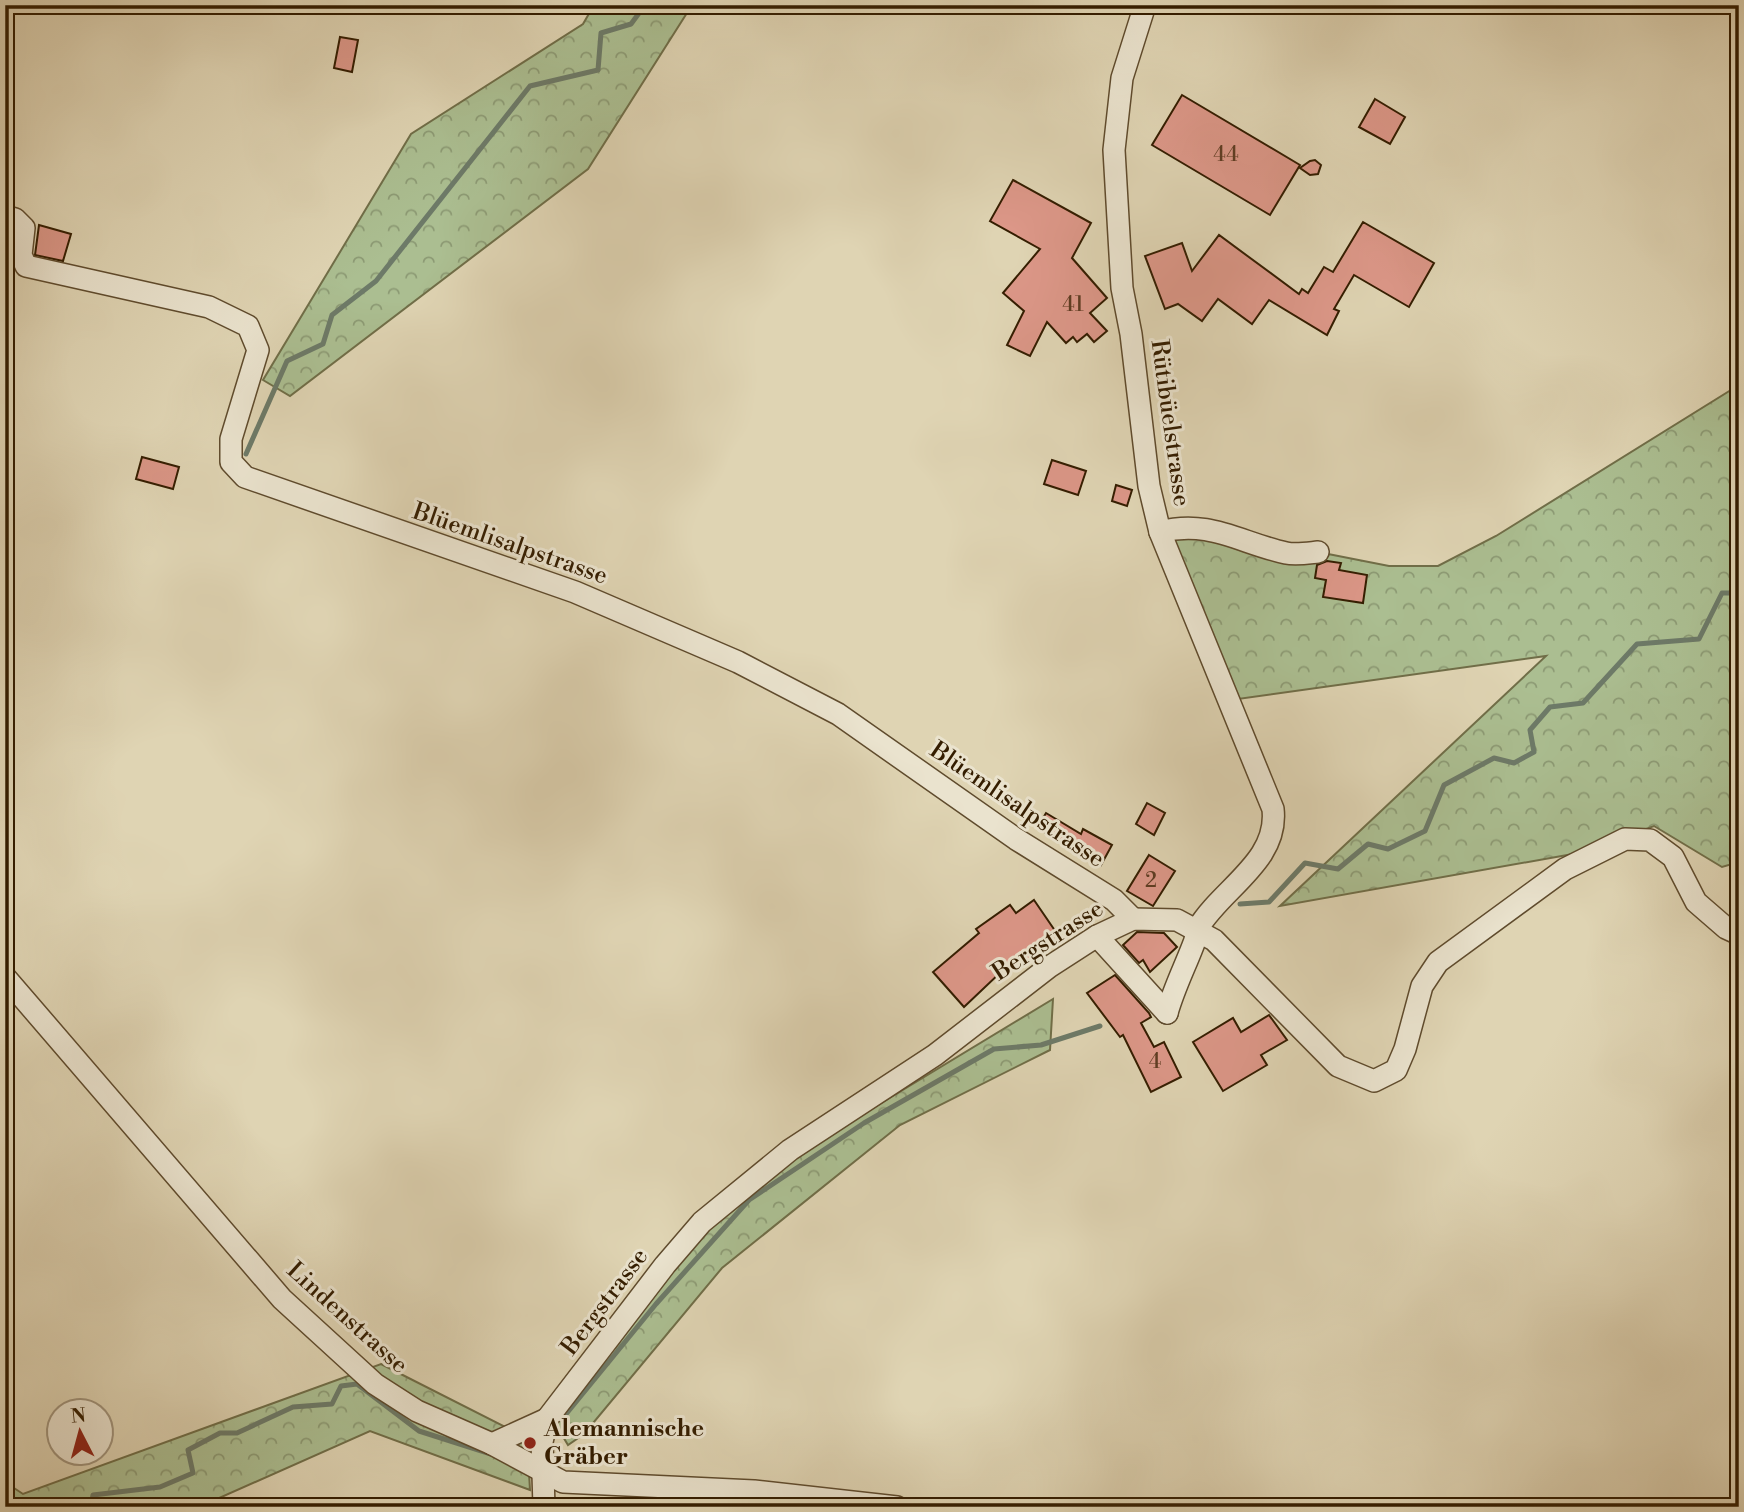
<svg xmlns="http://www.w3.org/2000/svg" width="1744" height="1512" font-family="'Libre Bodoni',serif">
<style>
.forest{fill:url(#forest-crowns);stroke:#706e48;stroke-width:2}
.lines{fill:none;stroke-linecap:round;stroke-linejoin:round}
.stream{stroke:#6d7a68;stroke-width:5}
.building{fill:#dc9788;stroke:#341d00;stroke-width:2}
.minor-casing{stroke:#5f4b2d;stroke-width:24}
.minor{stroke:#eae3ce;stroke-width:21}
.poi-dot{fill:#8f2418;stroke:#eae3ce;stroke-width:2.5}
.labels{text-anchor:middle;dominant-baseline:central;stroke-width:6;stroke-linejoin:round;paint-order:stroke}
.number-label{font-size:21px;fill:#5e3c22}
.street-label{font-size:24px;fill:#341d00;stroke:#eae3ce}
.poi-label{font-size:24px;font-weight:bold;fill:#341d00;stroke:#eae3ce;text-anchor:start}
</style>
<defs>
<pattern id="forest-crowns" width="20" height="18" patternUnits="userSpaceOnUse" patternTransform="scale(1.75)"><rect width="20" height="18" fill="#abbe91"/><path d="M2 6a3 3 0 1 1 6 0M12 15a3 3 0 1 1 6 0" fill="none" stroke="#8c9a74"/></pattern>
</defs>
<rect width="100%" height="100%" fill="#dfd4b3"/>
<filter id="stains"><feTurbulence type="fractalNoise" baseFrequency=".00286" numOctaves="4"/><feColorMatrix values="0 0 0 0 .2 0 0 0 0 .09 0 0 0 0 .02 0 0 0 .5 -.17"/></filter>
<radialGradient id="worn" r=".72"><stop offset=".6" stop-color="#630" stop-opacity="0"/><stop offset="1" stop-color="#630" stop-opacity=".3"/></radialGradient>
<g class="forest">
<polygon points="594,5 692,5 588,169 290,396 263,380 411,134 583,24"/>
<polygon points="1739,385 1739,862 1722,867 1654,826 1584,852 1280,906 1546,656 1231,700 1160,532 1318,552 1389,566 1438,566 1496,536"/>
<polygon points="1053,999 1050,1050 900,1125 722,1268 584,1434 568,1445 550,1415 665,1265 774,1168"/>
<polygon points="381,1364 527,1438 530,1490 370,1431 199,1507 5,1507 5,1482 23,1494"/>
</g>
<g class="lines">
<g class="stream">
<polyline points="246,454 287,361 323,344 332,315 376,281 530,86 598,70 601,33 631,24 645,5"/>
<polyline points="1240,904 1269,902 1305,863 1338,869 1368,844 1388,849 1425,831 1444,785 1494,758 1514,763 1534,752 1530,730 1550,707 1583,703 1637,644 1699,639 1722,593 1739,593"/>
<polyline points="562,1419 656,1304 749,1200 864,1123 994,1049 1041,1045 1100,1026"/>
<polyline points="91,1507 93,1495 160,1487 193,1473 188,1450 220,1433 237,1433 293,1407 332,1404 341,1386 357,1384 419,1431 491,1454"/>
</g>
</g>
<g class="building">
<polygon points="340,37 358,40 352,72 334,68"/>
<polygon points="1182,95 1300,165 1270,215 1152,145"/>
<polygon points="1375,99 1405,117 1390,144 1359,127"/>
<polygon points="1310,161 1315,160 1321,165 1318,174 1310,175 1300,168"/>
<polygon points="1013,180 1091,223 1072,258 1107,298 1090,313 1107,331 1094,342 1087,334 1077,342 1073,337 1066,343 1047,322 1030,356 1007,345 1024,311 1003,293 1040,249 990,221"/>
<polygon points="1363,222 1434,263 1409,307 1354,275 1334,309 1339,311 1327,335 1269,300 1252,324 1218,299 1202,321 1178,304 1165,309 1145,256 1182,243 1192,271 1219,235 1299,294 1302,289 1308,293 1324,267 1333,272"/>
<polygon points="39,225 71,234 63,261 35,255"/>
<polygon points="142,457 179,467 173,489 136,479"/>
<polygon points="1052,460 1086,471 1078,495 1044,484"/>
<polygon points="1116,485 1132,490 1127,506 1112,501"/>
<polygon points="1327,561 1341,563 1339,570 1367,575 1363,603 1323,597 1326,580 1315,578 1317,565"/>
<polygon points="1147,803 1165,813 1154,835 1136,824"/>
<polygon points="1046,813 1081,834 1083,829 1112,845 1101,865 1037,828"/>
<polygon points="1149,855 1175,871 1153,906 1127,891"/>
<polygon points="1034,900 1060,938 1007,974 1004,969 964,1007 933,972 979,933 976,929 1010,905 1016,913"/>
<polygon points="1137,932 1164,933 1177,947 1150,972 1143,960 1139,963 1123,945"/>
<polygon points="1115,975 1149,1013 1151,1017 1141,1023 1154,1047 1164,1042 1181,1077 1151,1092 1123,1035 1120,1037 1087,993"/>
<polygon points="1269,1015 1287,1040 1261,1055 1267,1065 1223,1091 1193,1042 1233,1018 1241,1032"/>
</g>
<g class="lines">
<g class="minor-casing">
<g id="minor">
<path d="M1145 5 1122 78 1114 150 1122 288 1131 334 1149 486 1160 532 1273 809C1279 861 1222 888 1198 928 1196 932 1196 938 1194 943 1185 967 1174 988 1167 1013"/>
<polyline points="5,216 15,219 24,228 21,255 26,266 209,307 248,326 258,350 231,439 231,462 245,477 575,592 738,662 838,714 1016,839 1114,900 1133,919"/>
<path d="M1160 532C1209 519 1240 543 1286 553 1296 555 1308 553 1318 552"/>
<polyline points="1097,936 1167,1013"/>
<polyline points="5,977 282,1299 375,1384 417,1411 492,1444 563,1482 754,1491 897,1507"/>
<polyline points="492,1444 547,1419"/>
<polyline points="544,1507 542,1442 547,1419 665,1265 702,1222 790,1150 935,1055 1049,967 1097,936 1133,919 1177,920 1214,940 1338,1066 1374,1081 1396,1070 1405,1049 1422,986 1438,962 1565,869 1625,839 1650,840 1673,857 1696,902 1726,928 1739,934"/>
</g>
</g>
<use href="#minor" class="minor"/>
</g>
<circle class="poi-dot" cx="530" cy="1443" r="7"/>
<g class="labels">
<g class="number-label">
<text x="1226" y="155">44</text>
<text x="1073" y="305">41</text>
<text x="1151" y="881">2</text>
<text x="1155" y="1062">4</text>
</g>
<g class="street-label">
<text transform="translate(1170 423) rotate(82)">Rütibüelstrasse</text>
<text transform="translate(510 544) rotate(19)">Blüemlisalpstrasse</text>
<text transform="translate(1017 805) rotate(34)">Blüemlisalpstrasse</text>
<text transform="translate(1048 941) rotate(-33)">Bergstrasse</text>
<text transform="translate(605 1302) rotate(-53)">Bergstrasse</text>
<text transform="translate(347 1318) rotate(42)">Lindenstrasse</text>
</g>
<g class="poi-label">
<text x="544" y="1429">Alemannische<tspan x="544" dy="28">Gräber</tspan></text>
</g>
</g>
<rect width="1744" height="1512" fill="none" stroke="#dfd4b3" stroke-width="28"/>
<rect x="7" y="7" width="1730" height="1498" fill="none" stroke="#341d00" stroke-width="3.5"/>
<rect x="14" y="14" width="1716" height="1484" fill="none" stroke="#341d00" stroke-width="2"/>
<g transform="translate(80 1432) rotate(354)"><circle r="33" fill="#eae3ce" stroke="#a1947c" stroke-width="2"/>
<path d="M0-5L12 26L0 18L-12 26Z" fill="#8f2418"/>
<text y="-10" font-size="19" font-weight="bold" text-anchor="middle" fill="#341d00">N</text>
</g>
<rect width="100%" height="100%" filter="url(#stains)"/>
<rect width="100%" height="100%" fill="url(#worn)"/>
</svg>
